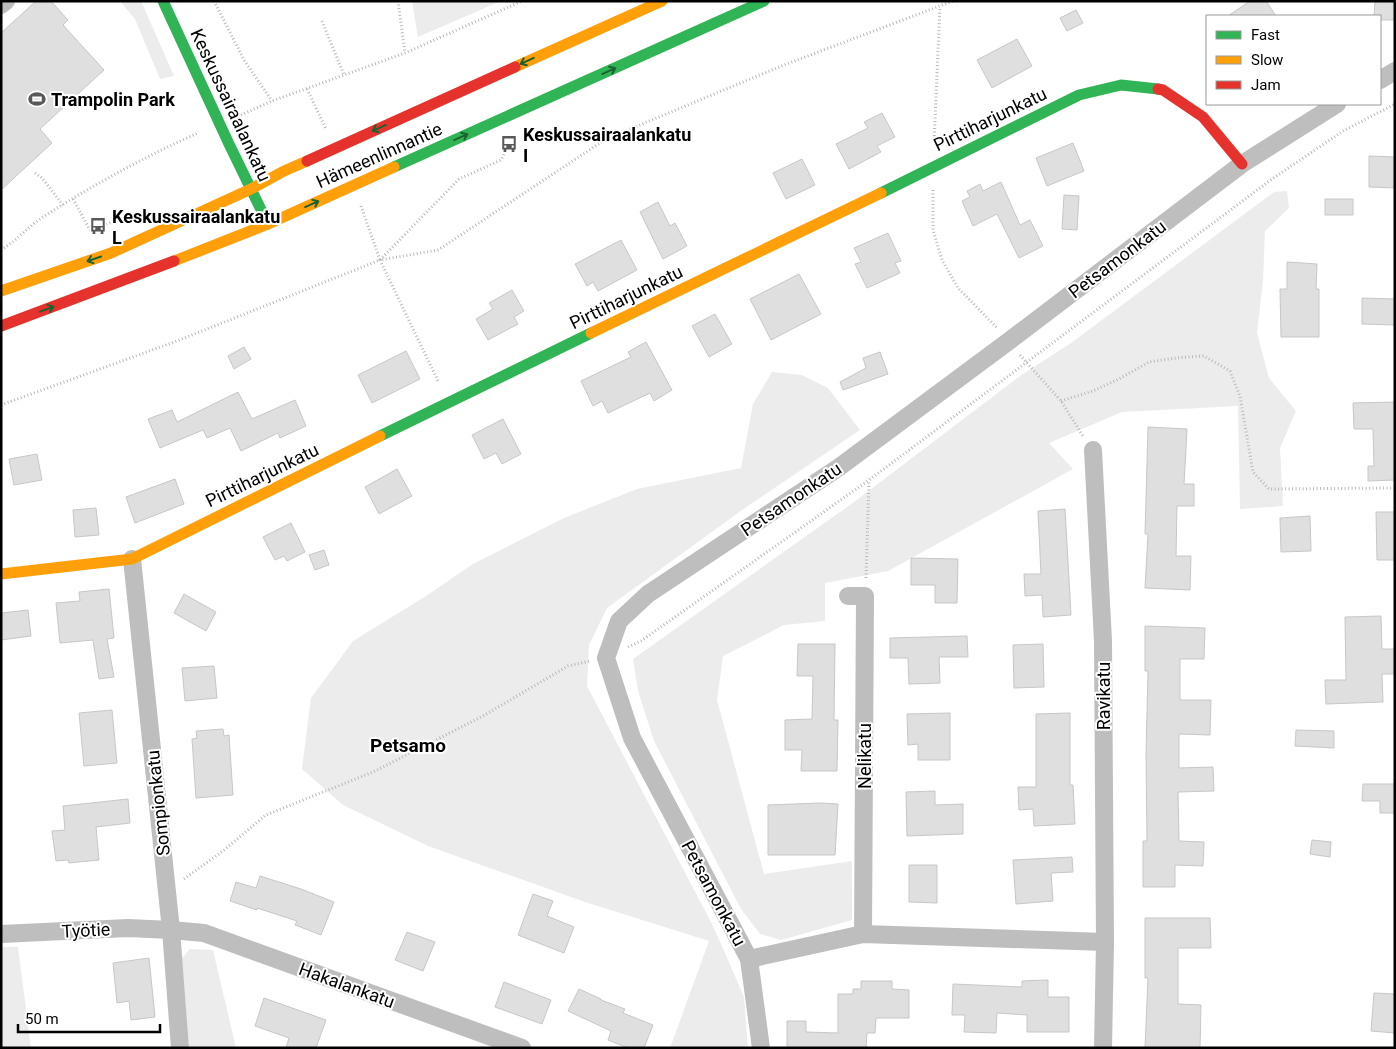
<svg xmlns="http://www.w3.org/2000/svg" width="1396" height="1049" font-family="Roboto,sans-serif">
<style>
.green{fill:#ececec}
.building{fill:#dfdfdf;stroke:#c7c7c7}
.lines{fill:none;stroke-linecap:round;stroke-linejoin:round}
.path{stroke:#b9b9b9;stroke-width:3;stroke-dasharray:1 2.5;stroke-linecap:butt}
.street{stroke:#bebebe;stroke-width:18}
.fast{stroke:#30b455;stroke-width:11}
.slow{stroke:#ff9f0a;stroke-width:11}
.jam{stroke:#e5322d;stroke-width:11}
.oneway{stroke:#1a632f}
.labels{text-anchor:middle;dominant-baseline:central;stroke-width:4;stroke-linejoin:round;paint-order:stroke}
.poi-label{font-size:18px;font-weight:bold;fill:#000;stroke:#fff;text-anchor:start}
.street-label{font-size:18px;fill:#000;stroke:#fff}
.neighbourhood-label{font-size:19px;font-weight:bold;fill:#000;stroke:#fff}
</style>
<rect width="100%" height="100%" fill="#fff"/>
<g class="green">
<polygon points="120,1 141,1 174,76 160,79 135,19"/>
<polygon points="412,1 501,1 418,37"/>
<polygon points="1287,191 1289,208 1265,231 1263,281 1257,333 1269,378 1296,411 1280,448 1283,506 1240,509 1238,406 1122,412 1049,443 1073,469 888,571 825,583 825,621 784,625 723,656 717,700 764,874 852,861 852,920 781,940 760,934 741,909 654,741 638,691 633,659 854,502 1020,376 1071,343 1274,192"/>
<polygon points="772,372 802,375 828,388 860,430 742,510 607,608 589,645 587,686 711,922 722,946 744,997 748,1048 670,1048 709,941 585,902 428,846 343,805 302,769 311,698 353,641 426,596 473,564 564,518 637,489 741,468 753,404"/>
<polygon points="1,947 18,947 31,1048 1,1048"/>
<polygon points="190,949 213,950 236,1048 189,1048 182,958"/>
</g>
<g class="building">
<polygon points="36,1 51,1 68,20 63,25 104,70 40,129 52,143 1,190 1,33"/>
<polygon points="1250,1 1266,1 1276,16 1228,16"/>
<polygon points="1375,1 1395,1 1395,20 1380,20 1380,16 1374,16"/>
<polygon points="1076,10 1083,23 1067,31 1060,18"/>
<polygon points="1017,39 1032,66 992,88 977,60"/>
<polygon points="882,113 895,137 877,146 881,152 849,169 836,144 868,128 864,122"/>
<polygon points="1073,143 1084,171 1047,186 1036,158"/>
<polygon points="1369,156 1395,157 1395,188 1369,187"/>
<polygon points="802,159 815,185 786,199 773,173"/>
<polygon points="1001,182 1020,225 1030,220 1043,246 1019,258 997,214 973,226 962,201 970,197 967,191 980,184 983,191"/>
<polygon points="1064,195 1079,196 1077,230 1062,229"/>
<rect x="1325" y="199" width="28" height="16"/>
<polygon points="658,202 670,226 675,223 687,246 663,259 640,212"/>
<polygon points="888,233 901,261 895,263 900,273 867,288 855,264 861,262 854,248"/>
<polygon points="621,240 637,270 598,291 593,282 587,286 575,264"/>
<polygon points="1287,262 1317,264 1316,289 1319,289 1319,337 1281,337 1280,289 1287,289"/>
<polygon points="799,274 821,314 771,340 750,299"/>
<polygon points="512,290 524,311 514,317 518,324 488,340 476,319 493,309 489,303"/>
<polygon points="1362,298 1395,299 1395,325 1362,324"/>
<polygon points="715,314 732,344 709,357 692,326"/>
<polygon points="646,342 672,390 654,401 650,393 608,413 602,401 593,406 581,381 631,357 628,352"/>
<polygon points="244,347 251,359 234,369 228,356"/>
<polygon points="406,351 420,379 372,403 358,375"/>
<polygon points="880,352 888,374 843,390 840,382 866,368 863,358"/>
<polygon points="238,392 252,419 295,400 306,426 280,438 278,433 241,451 230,428 207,438 203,430 160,448 148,419 172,410 177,422"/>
<polygon points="1395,402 1395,480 1368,481 1368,466 1374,466 1373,429 1354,429 1353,403"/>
<polygon points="503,419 521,454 502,464 496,453 484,459 472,435"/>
<polygon points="1148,427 1187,429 1184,484 1194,484 1194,506 1177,506 1176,556 1191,556 1190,590 1145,588 1148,534 1145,534"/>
<polygon points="37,454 42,480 14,485 9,459"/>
<polygon points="397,469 412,496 379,514 365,487"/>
<polygon points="175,479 184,504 135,523 126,497"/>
<polygon points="96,508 99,535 75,537 73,510"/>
<polygon points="1065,509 1071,615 1043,617 1042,595 1025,596 1024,574 1041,574 1038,511"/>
<polygon points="1376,512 1395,512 1395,560 1377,560"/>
<polygon points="1310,516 1311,551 1281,552 1280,518"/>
<polygon points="291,523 305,552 287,561 284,556 275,560 263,537"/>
<polygon points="324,550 329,565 315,570 309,555"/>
<polygon points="911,558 958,559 957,603 935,603 935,585 911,585"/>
<polygon points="109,589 114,638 107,639 114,677 99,679 93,640 60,643 56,603 80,601 79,592"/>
<polygon points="184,594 216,612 206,631 174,613"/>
<polygon points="28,610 31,636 1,640 1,613"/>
<polygon points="1381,616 1382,649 1395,649 1395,674 1382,674 1383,702 1326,704 1325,680 1346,680 1345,617"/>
<polygon points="1145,626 1205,628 1204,659 1180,659 1180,700 1211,700 1210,735 1179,734 1179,768 1213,767 1214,791 1178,792 1179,841 1204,842 1203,866 1175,865 1175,887 1143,887 1143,841 1147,841 1146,754 1148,671 1145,671"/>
<polygon points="967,636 968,657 939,657 940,683 909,684 908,658 890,658 890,638"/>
<polygon points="798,644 835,644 834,720 838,720 837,771 801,771 802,750 785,750 785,720 812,719 813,676 797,676"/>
<polygon points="1043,644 1044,687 1014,688 1013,645"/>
<polygon points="214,666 217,698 185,701 182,668"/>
<polygon points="112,710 117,763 84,766 79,713"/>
<polygon points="950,713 950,760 918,760 918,744 908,745 907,714"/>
<polygon points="1070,713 1070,785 1073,785 1075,824 1034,826 1033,809 1019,810 1018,787 1036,787 1036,714"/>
<polygon points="223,729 224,736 229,735 233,795 196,798 192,739 197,738 196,731"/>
<polygon points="1296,730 1334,731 1334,748 1295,746"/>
<polygon points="1363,784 1395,784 1395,813 1380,813 1380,801 1362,801"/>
<polygon points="935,791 935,805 963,804 963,834 907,836 906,792"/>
<polygon points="128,799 130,823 96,827 99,860 69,863 68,860 56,861 52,831 65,830 63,806"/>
<polygon points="820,803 838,804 835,855 768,855 768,805"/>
<polygon points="1312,840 1331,842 1330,857 1310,854"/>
<polygon points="1072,857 1073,872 1051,873 1053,901 1016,904 1013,860"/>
<polygon points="909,865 937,865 937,903 909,902"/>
<polygon points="260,876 301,889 334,902 321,935 295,925 297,921 257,908 257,910 230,901 236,882 256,888"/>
<polygon points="533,894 553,901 547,916 574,927 564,953 518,935"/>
<polygon points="1145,918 1210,918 1211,948 1178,948 1178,1004 1201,1005 1200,1048 1145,1048 1148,978 1145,978"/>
<polygon points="407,932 435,942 423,971 395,960"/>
<polygon points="149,958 155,1017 131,1020 129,1001 117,1003 113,963"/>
<polygon points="1048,980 1048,997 1069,997 1069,1032 1027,1032 1027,1015 997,1013 996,1033 964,1032 965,1015 952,1015 953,984 1022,987 1022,981"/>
<polygon points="861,981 892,981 892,989 909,990 909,1018 876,1018 875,1033 867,1033 866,1048 787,1048 787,1021 806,1021 806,1032 838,1033 838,994 853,994 853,989 861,989"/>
<polygon points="504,982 551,1000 542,1024 495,1007"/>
<polygon points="579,989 601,999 601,1000 625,1009 623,1013 653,1025 644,1048 628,1048 608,1040 611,1031 568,1011"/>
<polygon points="1374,993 1395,994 1395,1033 1371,1031"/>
<polygon points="264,998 326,1020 316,1048 286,1048 289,1038 255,1026"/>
</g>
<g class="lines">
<g class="path">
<polyline points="214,1 244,60 272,101"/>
<polyline points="398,1 405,53"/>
<polyline points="322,21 344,75"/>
<polyline points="307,89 326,129"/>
<polyline points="241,115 272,101 405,53 522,1"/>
<polyline points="934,143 940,7"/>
<polyline points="35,173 42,178 63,205"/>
<polyline points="933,190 933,230 942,260 958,288 998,329"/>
<polyline points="73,199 90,230 139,212"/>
<polyline points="361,206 380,260 438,250 606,139 784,65 953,1"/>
<path d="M1 250C16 241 28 227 43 217 93 185 144 157 198 133"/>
<polyline points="380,260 439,383"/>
<polyline points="1020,355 1061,401 1083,436"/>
<polyline points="1061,401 1093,391 1119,379 1149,362 1176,358 1204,356 1230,371 1240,396 1253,472 1269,489 1395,488"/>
<polyline points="1,405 177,341 380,260 459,179 501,160 509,144"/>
<polyline points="866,578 869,480"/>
<polyline points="628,647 641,641 869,480 1272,179 1343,131 1395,104"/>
<polyline points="184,879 223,851 266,815 373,772 483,716 568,666 590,661"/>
</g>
<g class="street">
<polyline points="1,5 6,1"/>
<polyline points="1380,80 1395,71"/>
<polyline points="1093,450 1103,641 1105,942 1103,1048"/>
<polyline points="132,559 171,930 180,1048"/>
<polyline points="848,596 865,596 863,934"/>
<polyline points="1,934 128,928 171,930 204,933 522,1048"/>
<polyline points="749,959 863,934 1105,942"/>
<polyline points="761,1048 749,959 632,738 606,658 619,621 648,594 838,468 1009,341 1242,164 1337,104"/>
</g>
<g class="fast">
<polyline points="163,1 229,144 268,224"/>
<polyline points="394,167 764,1"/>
<polyline points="881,193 1079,95 1121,85 1158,89"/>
<polyline points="380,436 591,333"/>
</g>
<g class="slow">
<polyline points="515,67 662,1"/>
<polyline points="174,261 268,224 394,167"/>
<polyline points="1,291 111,253 251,189 284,171 307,161"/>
<polyline points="591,333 881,193"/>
<polyline points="1,574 132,559 380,436"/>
</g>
<g class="jam">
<polyline points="1158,89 1163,90 1203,117 1242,164"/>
<polyline points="307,161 515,67"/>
<polyline points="1,326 174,261"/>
</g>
</g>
<defs><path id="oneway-shaft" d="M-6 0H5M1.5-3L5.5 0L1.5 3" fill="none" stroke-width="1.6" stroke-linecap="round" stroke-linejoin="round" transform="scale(1.25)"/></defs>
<g class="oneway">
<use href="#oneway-shaft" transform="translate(527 61) rotate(156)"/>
<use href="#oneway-shaft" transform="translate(609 71) rotate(-24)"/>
<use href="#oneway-shaft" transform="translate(379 128) rotate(156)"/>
<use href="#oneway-shaft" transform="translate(461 137) rotate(-24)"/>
<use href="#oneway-shaft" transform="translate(312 204) rotate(-24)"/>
<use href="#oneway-shaft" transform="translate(94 259) rotate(161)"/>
<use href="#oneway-shaft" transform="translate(47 309) rotate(-20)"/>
</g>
<defs>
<g id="stadium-bare" transform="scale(1.35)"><path d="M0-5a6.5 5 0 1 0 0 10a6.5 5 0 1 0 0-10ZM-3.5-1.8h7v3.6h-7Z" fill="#595959" stroke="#fff" stroke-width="2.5" paint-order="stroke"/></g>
<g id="bus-bare" transform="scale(1.35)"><path d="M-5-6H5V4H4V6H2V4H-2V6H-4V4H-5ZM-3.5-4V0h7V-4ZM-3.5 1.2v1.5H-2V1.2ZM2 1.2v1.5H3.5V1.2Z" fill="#595959" stroke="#fff" stroke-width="2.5" paint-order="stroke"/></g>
</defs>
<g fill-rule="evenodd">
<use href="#stadium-bare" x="37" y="99"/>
<use href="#bus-bare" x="509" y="144"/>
<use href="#bus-bare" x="98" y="226"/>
</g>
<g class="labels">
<g class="poi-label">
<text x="51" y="99">Trampolin Park</text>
<text x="523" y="134">Keskussairaalankatu<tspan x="523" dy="21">I</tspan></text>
<text x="112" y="216">Keskussairaalankatu<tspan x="112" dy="21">L</tspan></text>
</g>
<g class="street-label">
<text transform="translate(231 105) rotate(65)">Keskussairaalankatu</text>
<text transform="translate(990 119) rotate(-26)">Pirttiharjunkatu</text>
<text transform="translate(379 155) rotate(-24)">Hämeenlinnantie</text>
<text transform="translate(1117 259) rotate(-37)">Petsamonkatu</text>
<text transform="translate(626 297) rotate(-26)">Pirttiharjunkatu</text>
<text transform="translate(262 475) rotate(-26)">Pirttiharjunkatu</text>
<text transform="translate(791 499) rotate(-34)">Petsamonkatu</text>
<text transform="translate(1103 696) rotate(-90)">Ravikatu</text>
<text transform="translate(864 756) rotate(-90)">Nelikatu</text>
<text transform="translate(158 803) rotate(-96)">Sompionkatu</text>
<text transform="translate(714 893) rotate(62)">Petsamonkatu</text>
<text transform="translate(86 930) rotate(-3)">Työtie</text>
<text transform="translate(347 985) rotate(20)">Hakalankatu</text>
</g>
<g class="neighbourhood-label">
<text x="408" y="745">Petsamo</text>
</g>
</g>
<rect width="1396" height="1049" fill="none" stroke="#000000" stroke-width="5"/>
<rect x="1206" y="15" width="175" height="90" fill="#ffffff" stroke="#999999"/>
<rect x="1216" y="31" width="25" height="8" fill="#30b455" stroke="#999999"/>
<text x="1251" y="40" font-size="15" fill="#000000">Fast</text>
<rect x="1216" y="56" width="25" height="8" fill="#ff9f0a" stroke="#999999"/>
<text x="1251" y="65" font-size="15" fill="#000000">Slow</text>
<rect x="1216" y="81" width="25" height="8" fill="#e5322d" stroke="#999999"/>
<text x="1251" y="90" font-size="15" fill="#000000">Jam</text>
<path d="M18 1024v8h142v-8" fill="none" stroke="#000000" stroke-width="2.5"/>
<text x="25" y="1024" font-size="15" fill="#000000" stroke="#ffffff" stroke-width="4" paint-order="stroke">50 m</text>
</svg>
